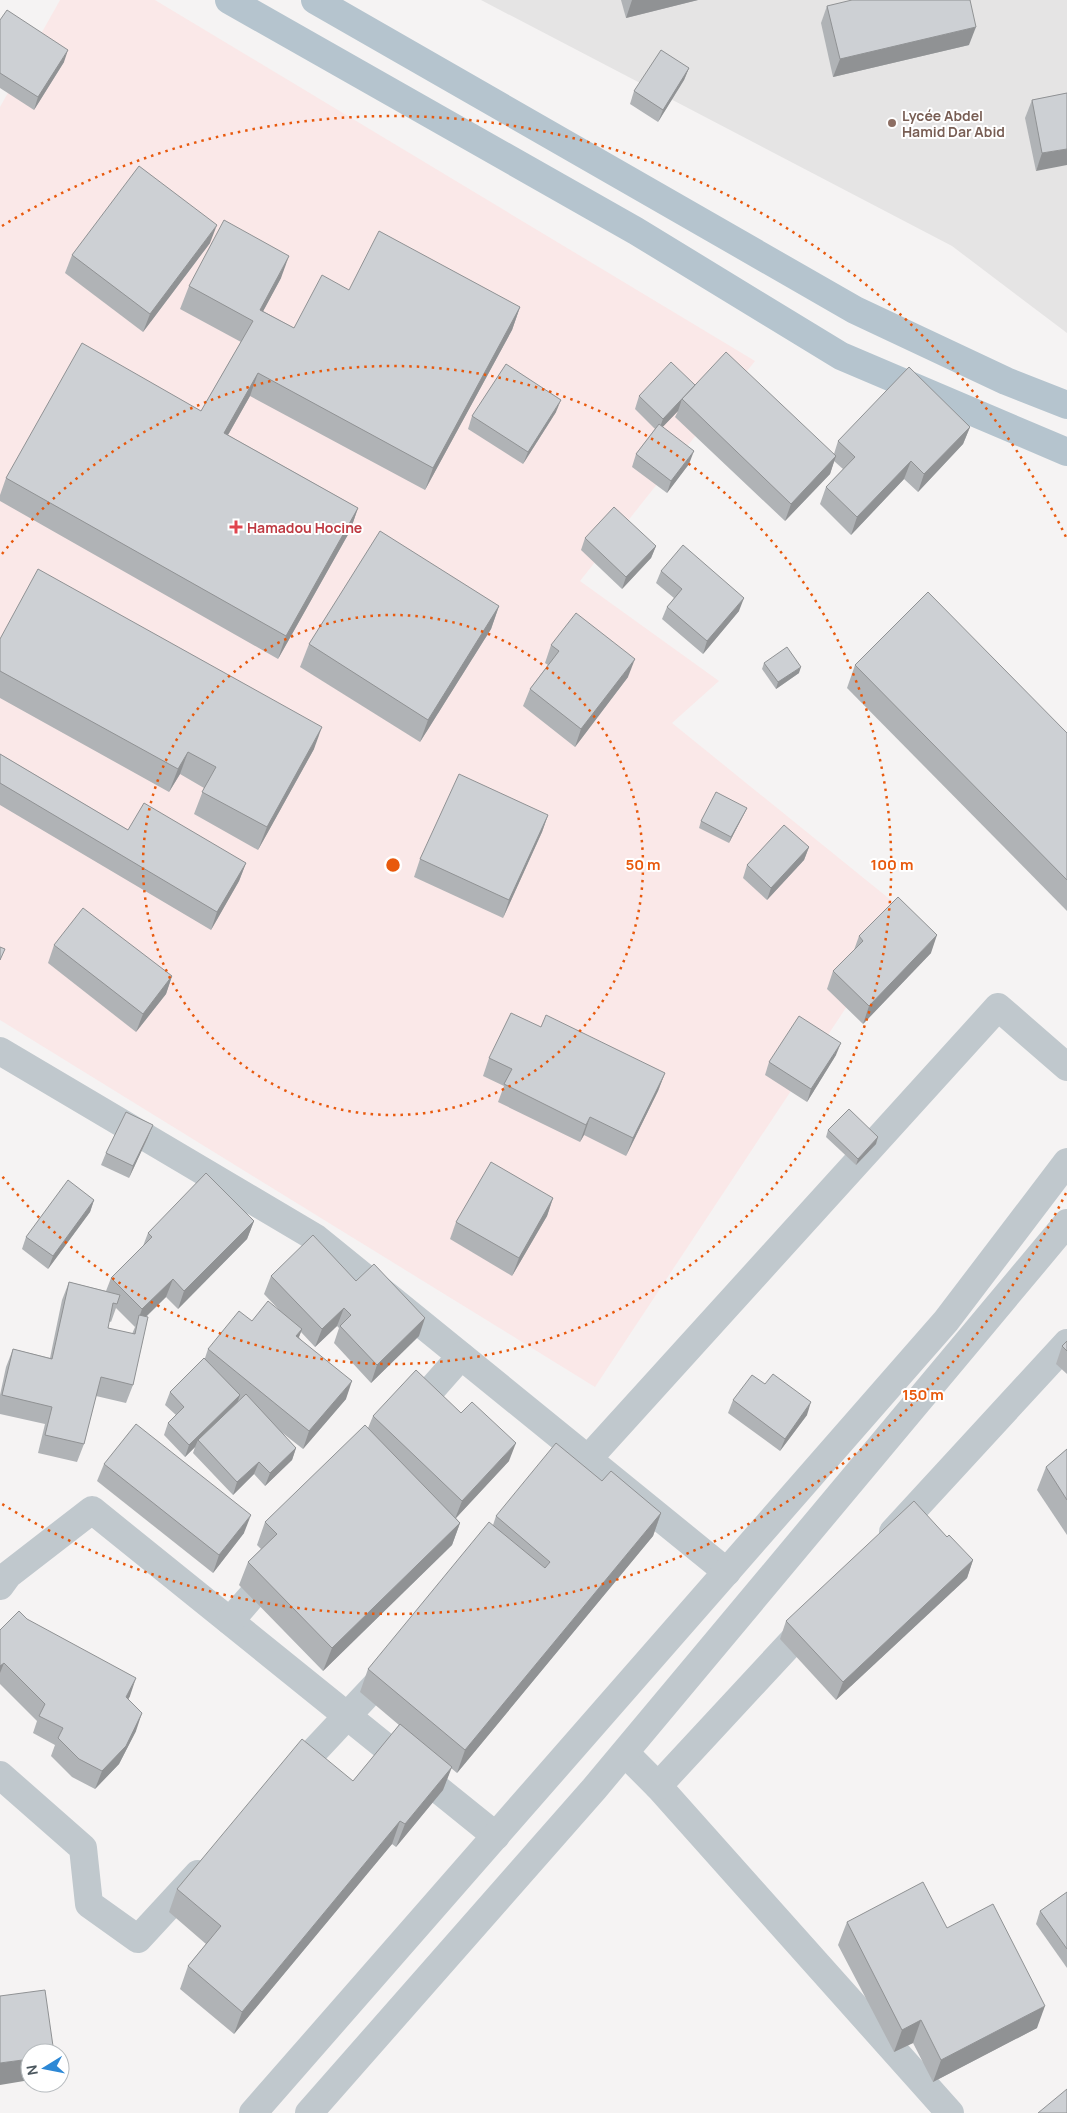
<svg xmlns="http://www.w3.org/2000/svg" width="1067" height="2113" font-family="Manrope,sans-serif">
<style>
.education{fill:#e5e4e4}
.medical{fill:#fae8e8}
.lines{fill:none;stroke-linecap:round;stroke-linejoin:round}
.minor{stroke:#c0c8cd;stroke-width:28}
.major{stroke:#b5c4ce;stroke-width:28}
.wall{fill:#b0b3b6;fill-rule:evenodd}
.shaded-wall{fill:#909294}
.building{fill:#cdd0d4;stroke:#909294}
.ring{fill:none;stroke:#e8590c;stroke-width:2.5;stroke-dasharray:2.5 5}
.education-dot{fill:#8d6e63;stroke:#fff;stroke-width:2}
.health-dot{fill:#e0444e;stroke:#fff;stroke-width:2}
.labels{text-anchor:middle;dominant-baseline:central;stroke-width:4;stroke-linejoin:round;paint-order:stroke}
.education-label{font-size:14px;font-weight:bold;fill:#785e54;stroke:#fff;text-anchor:start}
.health-label{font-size:14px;font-weight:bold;fill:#be3a42;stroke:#fff;text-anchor:start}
.centre{fill:#e8590c;stroke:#fff;stroke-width:2.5}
.ring-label{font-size:15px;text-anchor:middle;font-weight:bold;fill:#e8590c;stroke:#fff;stroke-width:4;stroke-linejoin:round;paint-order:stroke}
</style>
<rect width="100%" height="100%" fill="#f5f3f3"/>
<polygon class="education" points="481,0 1067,0 1067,333 952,246"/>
<polygon class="medical" points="60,0 155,0 755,361 580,581 719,681 672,723 908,914 595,1387 0,1020 0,107"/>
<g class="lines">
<g class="minor">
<polyline points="0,1051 316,1238 727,1572"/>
<polyline points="409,1415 461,1356"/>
<polyline points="557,1493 998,1007 1067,1067"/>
<polyline points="893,1532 1067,1343"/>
<polyline points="0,1586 8,1575 92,1510 496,1836"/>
<polyline points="813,1619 658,1786 950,2113"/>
<polyline points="230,1621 276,1568"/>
<polyline points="625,1753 658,1786"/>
<polyline points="0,1775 83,1848 89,1904 138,1939 198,1874"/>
<polyline points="290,1777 390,1670"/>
<polyline points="253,2113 946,1321 1067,1162"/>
<polyline points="309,2113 594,1789 1067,1223"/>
</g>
<g class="major">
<polyline points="229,0 636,231 841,356 1067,452"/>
<polyline points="315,0 855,310 1006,381 1067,405"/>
</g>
</g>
<g class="wall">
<polygon points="621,0 698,0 626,18"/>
<polygon points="827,6 969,45 833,77 821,23"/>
<polygon points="0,20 64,62 34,110 0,88"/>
<polygon points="689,68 684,80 658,122 630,104 634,91"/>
<polygon points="1067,93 1036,171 1025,118 1032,100"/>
<polygon points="210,243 143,332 65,273 72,255"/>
<polygon points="281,278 263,311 294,328 349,290 520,307 512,330 425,490 250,396 228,435 358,508 350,531 278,659 0,501 0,495 6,478 201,411 241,342 180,309 189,286"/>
<polygon points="695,385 834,454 838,441 970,427 963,444 918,492 904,479 851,535 820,504 826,487 843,469 834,461 830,474 785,521 675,417 678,411 662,427 689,464 667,493 632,467 636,454 655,429 635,409 639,396"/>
<polygon points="556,412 523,464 468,429 472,416"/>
<polygon points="585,538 656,546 651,558 622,589 581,550"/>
<polygon points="661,571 739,611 703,654 662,619 667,607 674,598 656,583"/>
<polygon points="499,606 491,629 420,742 300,667 309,644"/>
<polygon points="0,639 314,749 258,850 194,814 204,788 180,774 169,792 0,698"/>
<polygon points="551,645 628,677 575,747 523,706 530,689 548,665 545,663"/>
<polygon points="764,663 799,673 776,689 762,669"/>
<polygon points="855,665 1067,733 1067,911 847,688"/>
<polygon points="0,754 128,830 246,863 239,881 211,930 0,805"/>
<polygon points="747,808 744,814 729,843 699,828 701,821"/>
<polygon points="548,815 542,832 503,918 414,877 420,859"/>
<polygon points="809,847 804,860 767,900 743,878 747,865"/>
<polygon points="859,936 931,953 863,1024 827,989 833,971 854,950"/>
<polygon points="54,945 172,976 166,994 136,1032 48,963"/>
<polygon points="541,1027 665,1073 658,1091 626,1156 584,1135 580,1142 498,1102 504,1086 483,1076 489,1058"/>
<polygon points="836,1055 807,1102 765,1075 769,1062"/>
<polygon points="828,1130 876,1144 856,1165 826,1137"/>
<polygon points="148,1137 129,1178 101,1165 106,1153"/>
<polygon points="553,1198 547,1216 512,1276 450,1239 456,1222"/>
<polygon points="94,1200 90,1212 48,1269 22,1249 26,1237"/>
<path d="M254 1221 247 1239 178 1309 166 1297 146 1317 133 1385 126 1403 96 1396 84 1444 77 1462 38 1453 45 1424 0 1414V1395L6 1367 13 1349 50 1358 62 1300 69 1282 106 1291 111 1278 143 1246 148 1233ZM116 1308 135 1327 132 1334 108 1328 109 1321 111 1322Z"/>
<polygon points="271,1276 356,1281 419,1336 371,1383 334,1343 339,1328 337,1326 315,1347 301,1332 299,1337 346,1399 303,1449 280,1431 296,1448 292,1460 265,1486 254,1474 233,1495 193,1453 195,1447 185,1457 164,1435 168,1423 176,1415 165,1405 170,1392 205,1358 208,1349 252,1321 282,1313 264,1294"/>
<polygon points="1067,1341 1067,1374 1056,1364 1062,1346"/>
<polygon points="733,1400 807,1415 780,1451 728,1413"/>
<polygon points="373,1416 509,1461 456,1518 460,1523 452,1545 323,1671 239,1585 248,1562 261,1549 257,1545 265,1522 368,1428"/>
<polygon points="1067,1449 1067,1535 1037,1490 1046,1467"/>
<polygon points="104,1464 244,1533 213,1573 97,1481"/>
<polygon points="602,1481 661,1513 653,1536 457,1773 451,1768 443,1790 396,1847 392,1844 234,2034 180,1989 188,1966 206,1944 169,1912 177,1889 353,1781 399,1725 360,1692 368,1669 493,1525 496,1516"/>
<polygon points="947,1537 973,1560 967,1578 836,1700 780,1639 786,1621"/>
<polygon points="27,1619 130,1696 128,1699 136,1731 119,1764 95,1789 72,1777 51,1756 55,1745 33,1733 37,1721 0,1684 0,1630"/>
<polygon points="1067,1892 1067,1968 1036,1924 1040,1911"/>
<polygon points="847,1922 947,1928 1037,2028 933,2082 913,2043 894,2052 838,1945"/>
</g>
<g class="shaded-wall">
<polygon points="632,0 698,0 626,18"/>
<polygon points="976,27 969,45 833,77 840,59"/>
<polygon points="68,50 64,62 34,110 38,97"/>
<polygon points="689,68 684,80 658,122 663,110"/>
<polygon points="1067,149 1067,165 1036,171 1042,153"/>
<polygon points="217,225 210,243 143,332 150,314"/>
<polygon points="289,256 281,278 252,332 260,310"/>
<polygon points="520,307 512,330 425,490 433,468"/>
<polygon points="258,373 250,396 216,456 224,433"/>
<polygon points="695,385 682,399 678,411 658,432 663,419"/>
<polygon points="561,400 556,412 523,464 528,452"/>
<polygon points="970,427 963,444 918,492 924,474"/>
<polygon points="694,451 689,464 667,493 671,481"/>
<polygon points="836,456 830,474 785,521 791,504"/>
<polygon points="911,461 904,479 851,535 857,517"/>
<polygon points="358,508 350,531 278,659 286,636"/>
<polygon points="656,546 651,558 622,589 626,577"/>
<polygon points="744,598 739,611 703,654 707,641"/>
<polygon points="499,606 491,629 420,742 428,720"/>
<polygon points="635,659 628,677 575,747 581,729"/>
<polygon points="801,667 799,673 776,689 778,682"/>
<polygon points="322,727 314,749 258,850 267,827"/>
<polygon points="188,752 180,774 169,792 178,769"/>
<polygon points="747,808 744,814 729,843 731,837"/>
<polygon points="548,815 542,832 503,918 509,900"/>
<polygon points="809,847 804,860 767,900 771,888"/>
<polygon points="246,863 239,881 211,930 217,912"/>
<polygon points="937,935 931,953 863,1024 869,1006"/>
<polygon points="172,976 166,994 136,1032 143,1014"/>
<polygon points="841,1043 836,1055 807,1102 811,1089"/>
<polygon points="665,1073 658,1091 626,1156 633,1138"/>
<polygon points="590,1117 584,1135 580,1142 586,1125"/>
<polygon points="153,1125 148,1137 129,1178 133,1166"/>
<polygon points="878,1137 876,1144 856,1165 858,1159"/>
<polygon points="553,1198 547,1216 512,1276 519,1258"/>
<polygon points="94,1200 90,1212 48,1269 53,1256"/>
<polygon points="254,1221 247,1239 178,1309 184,1291"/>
<polygon points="173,1279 166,1297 136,1326 142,1309"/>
<polygon points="344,1308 337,1326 315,1347 322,1329"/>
<polygon points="425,1318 419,1336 371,1383 377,1365"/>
<polygon points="302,1329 295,1347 296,1336"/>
<polygon points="352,1381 346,1399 303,1449 309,1431"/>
<polygon points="240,1395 236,1407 198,1440 195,1447 185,1457 189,1445"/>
<polygon points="811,1402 807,1415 780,1451 785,1439"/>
<polygon points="516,1443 509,1461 455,1519 462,1501"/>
<polygon points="296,1448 292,1460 265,1486 270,1473"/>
<polygon points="259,1462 254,1474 233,1495 237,1482"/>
<polygon points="661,1513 653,1536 457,1773 465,1750"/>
<polygon points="251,1515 244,1533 213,1573 219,1555"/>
<polygon points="460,1523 452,1545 323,1671 332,1648"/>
<polygon points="973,1560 967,1578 836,1700 843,1682"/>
<polygon points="4,1663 0,1673 0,1666"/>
<polygon points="136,1678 130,1696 120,1715 126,1697"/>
<polygon points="142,1713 136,1731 119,1764 95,1789 102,1771"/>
<polygon points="452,1767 443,1790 396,1847 405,1824"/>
<polygon points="400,1821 392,1844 234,2034 242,2012"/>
<polygon points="1045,2006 1037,2028 933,2082 941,2060"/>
<polygon points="921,2020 913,2043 894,2052 902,2030"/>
<polygon points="30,2059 30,2080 0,2085 0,2063"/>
</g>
<g class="building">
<polygon points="852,0 970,0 976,27 840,59 827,6"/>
<polygon points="7,10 68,50 38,97 0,73 0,20"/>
<polygon points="661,50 689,68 663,110 634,91"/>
<polygon points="1067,93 1067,149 1042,153 1032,100"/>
<polygon points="139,166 217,225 150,314 72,255"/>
<polygon points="224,220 289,256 260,310 294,328 322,275 349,290 379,231 520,307 433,468 258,373 224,433 358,508 286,636 6,478 82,343 201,411 253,321 189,286"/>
<polygon points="726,352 836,456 791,504 682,399"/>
<polygon points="671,362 695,385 663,419 639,396"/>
<polygon points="506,364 561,400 528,452 472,416"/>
<polygon points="909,367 970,427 924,474 911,461 857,517 826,487 855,457 838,441"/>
<polygon points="659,424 694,451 671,481 636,454"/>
<polygon points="614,507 656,546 626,577 585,538"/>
<polygon points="380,531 499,606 428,720 309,644"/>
<polygon points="683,545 744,598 707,641 667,607 682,589 661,571"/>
<polygon points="38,569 322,727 267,827 202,792 216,767 188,752 178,769 0,671 0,639"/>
<polygon points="928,592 1067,733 1067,880 855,665"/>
<polygon points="576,613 635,659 581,729 530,689 559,651 551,645"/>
<polygon points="787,647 801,667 778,682 764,663"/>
<polygon points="0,754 128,830 144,803 246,863 217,912 0,783"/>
<polygon points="459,774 548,815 509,900 420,859"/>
<polygon points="716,792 747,808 731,837 701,821"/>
<polygon points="784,825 809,847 771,888 747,865"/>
<polygon points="898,897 937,935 869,1006 833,971 863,941 859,936"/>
<polygon points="83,908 172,976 143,1014 54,945"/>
<polygon points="0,947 5,949 0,960"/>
<polygon points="511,1013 541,1027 546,1015 665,1073 633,1138 590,1117 586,1125 504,1084 512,1069 489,1058"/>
<polygon points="799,1016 841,1043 811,1089 769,1062"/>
<polygon points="849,1109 878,1137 858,1159 828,1130"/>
<polygon points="126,1112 153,1125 133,1166 106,1153"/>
<polygon points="491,1162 553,1198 519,1258 456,1222"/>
<polygon points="206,1173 254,1221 184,1291 173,1279 142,1309 111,1278 152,1237 148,1233"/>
<polygon points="68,1180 94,1200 53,1256 26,1237"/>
<polygon points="313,1235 356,1281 374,1264 425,1318 377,1365 340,1326 351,1315 344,1308 322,1329 271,1276"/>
<polygon points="69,1282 120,1295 117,1304 113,1303 108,1328 135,1334 139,1315 148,1317 133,1385 101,1377 84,1444 45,1435 52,1407 2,1395 13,1349 52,1359"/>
<polygon points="268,1301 302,1329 296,1336 352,1381 309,1431 208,1349 239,1311 252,1321"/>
<polygon points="1067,1341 1067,1351 1062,1346"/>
<polygon points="204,1358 240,1395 189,1445 168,1423 184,1407 170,1392"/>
<polygon points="416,1370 461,1413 472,1402 516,1443 462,1501 373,1416"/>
<polygon points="773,1374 811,1402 785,1439 733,1400 752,1375 765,1384"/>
<polygon points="246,1394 296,1448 270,1473 259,1462 237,1482 198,1440"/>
<polygon points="136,1424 251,1515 219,1555 104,1464"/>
<polygon points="365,1425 460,1523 332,1648 248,1562 277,1534 265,1522"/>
<polygon points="556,1443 602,1481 611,1471 661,1513 465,1750 368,1669 489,1522 545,1568 550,1562 496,1516"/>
<polygon points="1067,1449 1067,1500 1046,1467"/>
<polygon points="914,1501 947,1537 949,1535 973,1560 843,1682 786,1621"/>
<polygon points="19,1611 27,1619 136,1678 126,1697 142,1713 126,1746 102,1771 79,1759 58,1738 63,1728 39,1716 45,1704 4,1663 0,1666 0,1630"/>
<polygon points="400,1724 452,1767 405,1824 400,1821 242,2012 188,1966 221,1926 177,1889 302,1739 353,1781"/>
<polygon points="923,1882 947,1928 993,1904 1045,2006 941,2060 921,2020 902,2030 847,1922"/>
<polygon points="1067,1892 1067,1949 1040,1911"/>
<polygon points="45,1990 54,2053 30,2053 30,2059 0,2063 0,1996"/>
<polygon points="1067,2089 1067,2113 1038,2113"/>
</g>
<g class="ring">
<circle cx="393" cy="865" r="250"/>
<path d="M2 554A499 499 0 1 1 2 1176"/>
<path d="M1066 1193A749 749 0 0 1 2 1504M2 226A749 749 0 0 1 1066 537"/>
</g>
<circle class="education-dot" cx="892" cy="123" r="5"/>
<path class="health-dot" d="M233.5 519.5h5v5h5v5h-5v5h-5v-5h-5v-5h5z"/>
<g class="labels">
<g class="education-label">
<text x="902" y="115">Lycée Abdel<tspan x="902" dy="16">Hamid Dar Abid</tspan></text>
</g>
<g class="health-label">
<text x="247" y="527">Hamadou Hocine</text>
</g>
</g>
<circle cx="393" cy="865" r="8" class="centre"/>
<g class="ring-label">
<text x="643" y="870">50 m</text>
<text x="892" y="870">100 m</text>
<text x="923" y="1400">150 m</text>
</g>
<g transform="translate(45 2068) rotate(260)"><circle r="24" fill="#ffffff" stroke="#b7bcbf"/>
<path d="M0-4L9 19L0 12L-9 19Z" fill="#2d88d5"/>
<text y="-8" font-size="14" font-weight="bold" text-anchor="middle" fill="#4c585f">N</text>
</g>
</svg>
